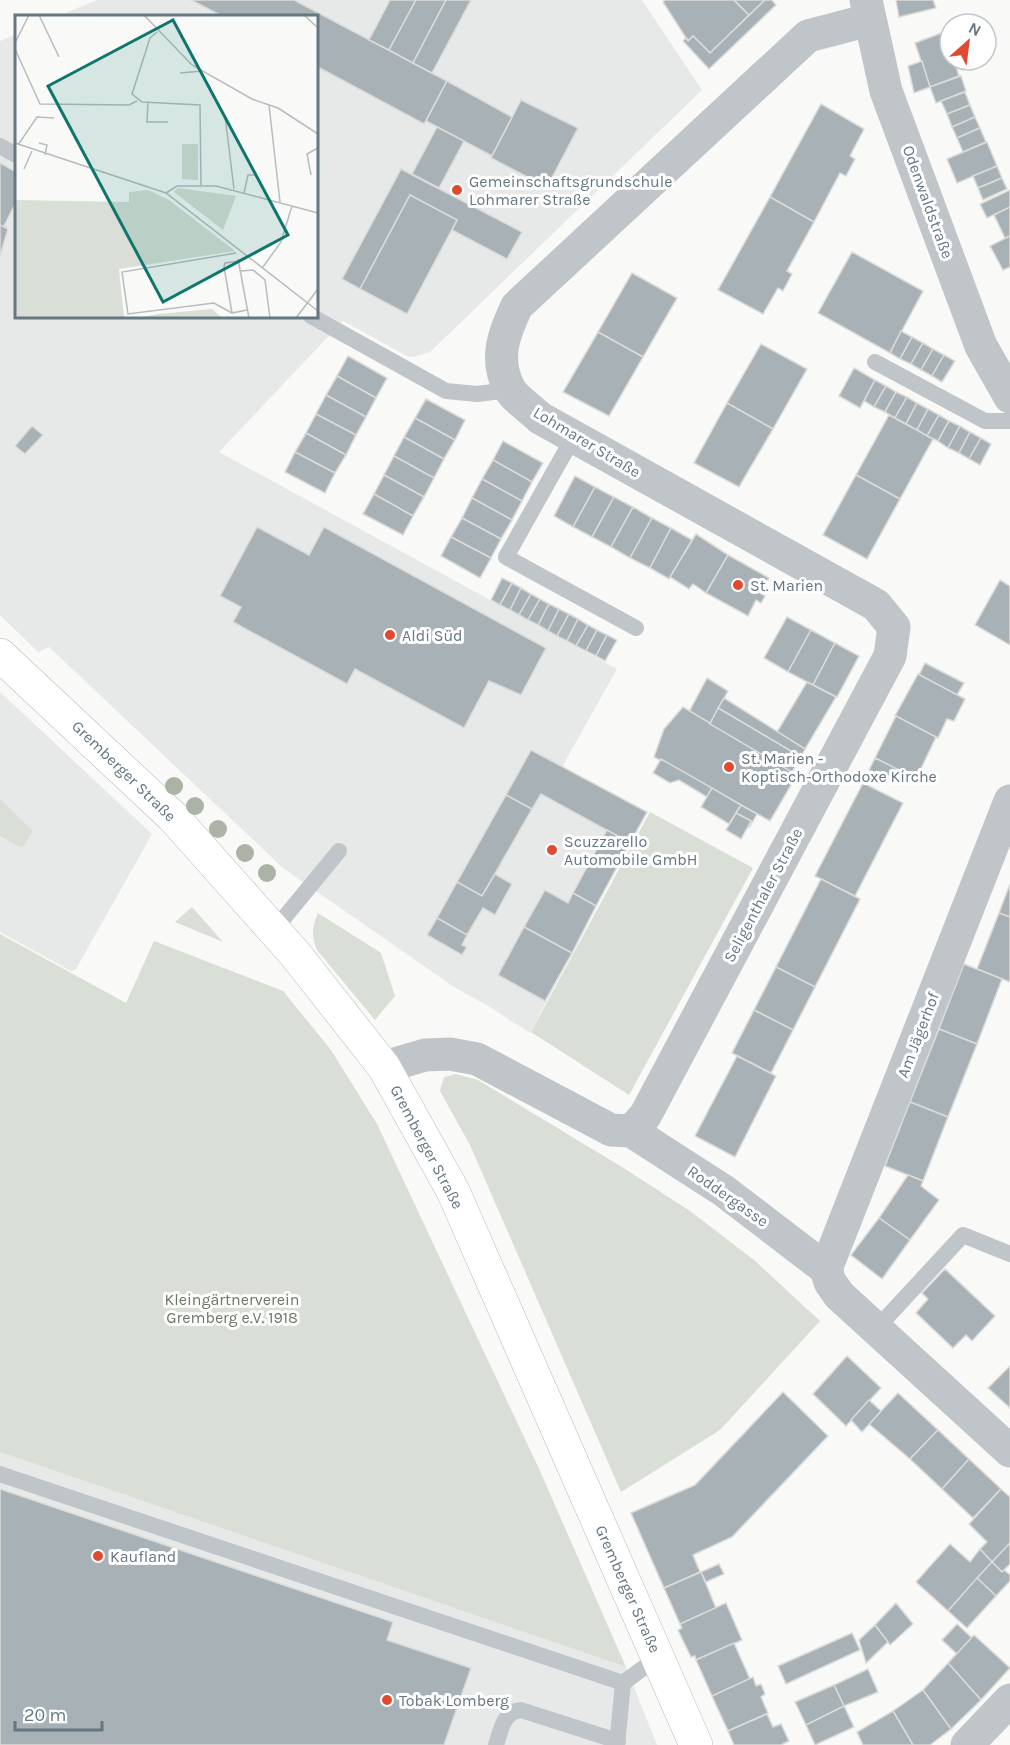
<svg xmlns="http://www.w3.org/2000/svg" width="1010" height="1745" font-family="Karla,sans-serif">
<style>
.built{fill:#e7e9e8}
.green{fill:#d9ded6}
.building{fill:#a7b1b6;stroke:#dbdbd9;stroke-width:1.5}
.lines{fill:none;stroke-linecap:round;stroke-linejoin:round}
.secondary-casing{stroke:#b3b9bd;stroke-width:34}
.lane{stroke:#c0c5c9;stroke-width:16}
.street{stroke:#c0c5c9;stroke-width:33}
.secondary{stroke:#fff;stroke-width:33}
.tree{fill:#aab3a6}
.poi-dot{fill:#e04a30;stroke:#fff;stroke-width:2}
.labels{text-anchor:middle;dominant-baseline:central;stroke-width:6;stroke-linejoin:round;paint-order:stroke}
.poi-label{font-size:16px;fill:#657781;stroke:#fff;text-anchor:start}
.street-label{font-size:16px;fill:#657781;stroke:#fff}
.park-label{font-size:16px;fill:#697964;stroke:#fff}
.inset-road{fill:none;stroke:#b5bdc1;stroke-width:1.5}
.view{fill:#0f766e;fill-opacity:0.15;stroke:#0f766e;stroke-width:3}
.inset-edge{fill:none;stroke:#657781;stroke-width:3}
</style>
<rect width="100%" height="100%" fill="#f9f9f7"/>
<g class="built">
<polygon points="97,0 642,0 702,90 430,352 414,357 407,356 343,321 219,452 617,669 562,767 646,812 530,1033 490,1007 454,987 283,868 49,647 38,652 0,615 0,41 16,34 16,316 316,316 316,16 58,16"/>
<polygon points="0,692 152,834 76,969 71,971 0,932"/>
<polygon points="0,1452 626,1667 657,1745 0,1745"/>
</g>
<g class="green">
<polygon points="0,799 33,831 22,848 0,836"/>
<polygon points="650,812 753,868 629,1095 531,1032"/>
<polygon points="192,907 223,942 175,922"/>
<path d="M318 913 381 953 395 996 375 1020 317 950C311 936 312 927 318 913Z"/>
<polygon points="0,934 126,1003 154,941 283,991 331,1050 377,1124 540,1471 626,1667 0,1452"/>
<polygon points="456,1074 478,1080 622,1167 690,1211 754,1260 820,1321 720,1430 621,1492 470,1145 440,1091 444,1077"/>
</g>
<g class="building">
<polygon points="191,0 294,0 447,81 424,124 316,66 316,16 222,16"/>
<polygon points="390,0 416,0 389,50 369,40"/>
<polygon points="416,0 446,0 413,63 389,50"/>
<polygon points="446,0 471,0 432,73 413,63"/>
<polygon points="665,0 734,0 749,15 710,53 693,36 688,41 663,2"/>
<polygon points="734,0 765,0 749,15"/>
<polygon points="765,0 772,0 776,5 709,69 683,41 686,38 688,41 693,36 710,53"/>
<polygon points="896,0 933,0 936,8 899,17"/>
<polygon points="944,32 950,49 950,60 954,60 959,76 930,87 915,43"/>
<polygon points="922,61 930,87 914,93 908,66"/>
<polygon points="961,76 966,91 936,103 930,87"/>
<polygon points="447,81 512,117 492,156 426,121"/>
<polygon points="965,92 970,105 947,114 941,101"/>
<polygon points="521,100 578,128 547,187 491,158"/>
<polygon points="821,104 864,129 850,156 855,159 846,176 840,173 814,222 770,197"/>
<polygon points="970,105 975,117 952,127 947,114"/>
<polygon points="975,117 980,128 957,138 952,127"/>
<polygon points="437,127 464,141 439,188 412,174"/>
<polygon points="980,128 986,142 963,152 957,138"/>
<polygon points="987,142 997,166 957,183 947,159"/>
<polygon points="0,163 16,172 16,202 4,226 8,229 0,225"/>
<polygon points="997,166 1002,178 978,188 973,176"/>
<polygon points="401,169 522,232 507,259 452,230 457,220 410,195 360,289 342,279"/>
<polygon points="1002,178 1007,189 983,200 978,188"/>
<polygon points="1010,190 1010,207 987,218 980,204"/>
<polygon points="410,195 457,220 407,314 360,289"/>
<polygon points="770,197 814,222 787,271 792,274 783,291 778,288 763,314 718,290"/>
<polygon points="1010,207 1010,236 1005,238 994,215"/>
<polygon points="0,225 8,229 0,256"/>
<polygon points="1010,236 1010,267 1003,270 990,246"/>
<polygon points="852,252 923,291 890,353 818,313"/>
<polygon points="632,273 677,298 643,357 598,332"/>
<polygon points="901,331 912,337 900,359 890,353"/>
<polygon points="598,332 643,357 609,416 563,392"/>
<polygon points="912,337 923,343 911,364 900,359"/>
<polygon points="923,343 933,349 921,370 911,364"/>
<polygon points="761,344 807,369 773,429 727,403"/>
<polygon points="933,349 944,355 932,376 921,370"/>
<polygon points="944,355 955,361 942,382 932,376"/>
<polygon points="348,356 387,378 376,398 337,376"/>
<polygon points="854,368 875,380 860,408 839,396"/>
<polygon points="337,376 376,398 366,417 326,395"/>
<polygon points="875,380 886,386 874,407 864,401"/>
<polygon points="886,386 896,392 885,412 874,407"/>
<polygon points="896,392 907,397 895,418 885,412"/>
<polygon points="326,395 366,417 356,435 316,414"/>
<polygon points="907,397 917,403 906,424 895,418"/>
<polygon points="426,399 465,420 455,440 415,418"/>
<polygon points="727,403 773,429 739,487 694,463"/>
<polygon points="917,403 928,409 917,430 906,424"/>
<polygon points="928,409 939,415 927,436 917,430"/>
<polygon points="316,414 356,435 346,455 306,433"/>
<polygon points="889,415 933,439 900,499 856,475"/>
<polygon points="939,415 949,421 938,441 927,436"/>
<polygon points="415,418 455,440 444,459 404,437"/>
<polygon points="949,421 960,426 948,448 938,441"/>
<polygon points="32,426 43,435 25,454 15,446"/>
<polygon points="960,426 970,432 959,453 948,448"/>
<polygon points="970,432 981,438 969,459 959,453"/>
<polygon points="306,433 346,455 335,473 295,452"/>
<polygon points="404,437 444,459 434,478 394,456"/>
<polygon points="981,438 991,444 980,465 969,459"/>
<polygon points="503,441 543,463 532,482 493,460"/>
<polygon points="295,452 335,473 325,493 285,472"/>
<polygon points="394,456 434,478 424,497 384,475"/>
<polygon points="493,460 532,482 522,501 482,479"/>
<polygon points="384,475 424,497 413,516 374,494"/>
<polygon points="856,475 900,499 867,559 823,535"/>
<polygon points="575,476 595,487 573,527 554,516"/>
<polygon points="482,479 522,501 512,520 472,498"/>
<polygon points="595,487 614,497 592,537 573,527"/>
<polygon points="374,494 413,516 403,535 363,514"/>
<polygon points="614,497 633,507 611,547 592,537"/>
<polygon points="472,498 512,520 501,539 462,518"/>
<polygon points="633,507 652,518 630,558 611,547"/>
<polygon points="462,518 501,539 491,558 451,537"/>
<polygon points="652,518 671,528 650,568 630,558"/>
<polygon points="257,527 309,555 324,527 546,648 521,695 489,681 464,728 355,669 347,684 233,622 241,607 220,596"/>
<polygon points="671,528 692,540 669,579 650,568"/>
<polygon points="696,534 728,555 706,593 693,584 689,589 670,577"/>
<polygon points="451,537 491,558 480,578 441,556"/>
<polygon points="728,555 769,578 760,593 765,596 761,603 756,600 748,616 706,593"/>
<polygon points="502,578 512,583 500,605 491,600"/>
<polygon points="1000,580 1010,586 1010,645 975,625"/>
<polygon points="512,583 521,588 510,610 500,605"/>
<polygon points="521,588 531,594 519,615 510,610"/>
<polygon points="531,594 540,599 528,620 519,615"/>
<polygon points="540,599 549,604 538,625 528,620"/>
<polygon points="549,604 559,609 548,631 538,625"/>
<polygon points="559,609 569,614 557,636 548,631"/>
<polygon points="569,614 578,619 567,641 557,636"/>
<polygon points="787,617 811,630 788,672 764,658"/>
<polygon points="578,619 588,625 576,646 567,641"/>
<polygon points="588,625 597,630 586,651 576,646"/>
<polygon points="597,630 607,635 596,656 586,651"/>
<polygon points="811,630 835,643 813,685 788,672"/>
<polygon points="607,635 617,640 605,661 596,656"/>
<polygon points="835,643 859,656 837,697 813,685"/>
<polygon points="925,663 964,683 957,695 919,675"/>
<polygon points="918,674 965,699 954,721 947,719 938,738 895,716"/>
<polygon points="707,678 728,691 710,724 689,712"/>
<polygon points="807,682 836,697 805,749 777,732"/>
<polygon points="724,698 805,749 801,757 718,708"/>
<polygon points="683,707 797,775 770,821 654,757 664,729"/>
<polygon points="718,708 801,757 792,772 710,724"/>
<polygon points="896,716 936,737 916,779 875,758"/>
<polygon points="531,750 647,812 630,843 541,794 532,809 506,795"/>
<polygon points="875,758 899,770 892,782 869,770"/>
<polygon points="661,759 712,788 707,797 679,780 670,783 653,773"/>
<polygon points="863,783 903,803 855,896 815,876"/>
<polygon points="712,788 741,805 729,824 701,807"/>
<polygon points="506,795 532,809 482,896 457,882"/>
<polygon points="741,805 757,814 749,828 751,821 736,813"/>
<polygon points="736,813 751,821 741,839 726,830"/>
<polygon points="607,830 630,843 596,906 573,893"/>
<polygon points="495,874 512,884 495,915 483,908 467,935 437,918 457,882 482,896"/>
<polygon points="821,879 860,899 815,987 776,967"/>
<polygon points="1010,884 1010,917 999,913"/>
<polygon points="545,890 568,903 573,893 596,906 572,953 524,927"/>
<polygon points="999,913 1010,917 1010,982 977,969"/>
<polygon points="437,918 467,935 462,945 467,947 462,955 427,935"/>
<polygon points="524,927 572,953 545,1001 498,975"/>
<polygon points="964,964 1002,979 977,1044 939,1029"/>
<polygon points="776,967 815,987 793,1030 754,1010"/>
<polygon points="754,1010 793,1030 771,1073 732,1053"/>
<polygon points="939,1029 977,1044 948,1117 910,1102"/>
<polygon points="737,1056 776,1076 735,1157 695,1136"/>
<polygon points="910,1102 948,1117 923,1181 885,1166"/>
<polygon points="908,1175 923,1181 921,1186 939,1200 910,1240 879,1218"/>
<polygon points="879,1218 910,1240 882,1279 851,1255"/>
<polygon points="945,1269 995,1316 972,1341 966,1335 953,1348 916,1313 928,1299 922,1293"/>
<polygon points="847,1356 881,1388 846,1426 813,1394"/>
<polygon points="1010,1366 1010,1408 988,1388"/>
<polygon points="783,1392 828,1436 732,1537 693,1555 700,1572 664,1588 631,1513 695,1485"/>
<polygon points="898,1393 938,1430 910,1459 869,1424"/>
<polygon points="869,1400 881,1411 862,1432 851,1420"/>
<polygon points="938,1430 969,1459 942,1489 910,1459"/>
<polygon points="969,1459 1001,1489 973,1518 942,1489"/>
<polygon points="0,1489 393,1622 387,1640 471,1668 444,1745 0,1745"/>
<polygon points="1001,1489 1010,1497 1010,1543 992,1562 980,1549 987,1542 969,1524"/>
<polygon points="1010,1543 1010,1564 1002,1572 992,1562"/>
<polygon points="950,1544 970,1562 980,1549 992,1562 948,1611 916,1582"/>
<polygon points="992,1562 1002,1572 1004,1570 1010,1575 1010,1581 996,1596 977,1578"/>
<polygon points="719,1564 724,1574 706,1582 701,1572"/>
<polygon points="701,1572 716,1608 680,1624 664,1588"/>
<polygon points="977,1578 996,1596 967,1628 948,1611"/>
<polygon points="726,1603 742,1640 696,1660 695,1656 691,1657 678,1630 682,1628 680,1624"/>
<polygon points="896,1603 913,1624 890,1645 875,1625"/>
<polygon points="957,1624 972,1638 957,1654 942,1640"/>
<polygon points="875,1625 888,1642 866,1663 859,1640"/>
<polygon points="852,1633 860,1650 786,1684 778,1666"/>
<polygon points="974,1635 1010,1668 981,1700 948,1663"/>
<polygon points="734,1643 750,1679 712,1696 696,1660"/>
<polygon points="948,1663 981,1700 951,1729 923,1690"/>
<polygon points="868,1669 878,1692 844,1706 834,1685"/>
<polygon points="753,1677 756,1686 761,1684 765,1694 761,1697 768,1713 728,1731 712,1696"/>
<polygon points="834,1685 844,1706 806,1725 795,1702"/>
<polygon points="923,1690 951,1729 930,1745 913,1745 893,1711"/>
<polygon points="844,1706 854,1727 815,1745 806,1725"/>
<polygon points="893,1711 913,1745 863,1745 857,1732"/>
<polygon points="767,1714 773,1727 781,1724 789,1741 781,1745 734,1745 728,1731"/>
</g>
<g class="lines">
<g class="secondary-casing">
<polyline id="secondary" points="0,655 173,817 295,954 384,1067 453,1191 696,1745"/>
</g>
<g class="lane">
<polyline points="0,146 16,155"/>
<polyline points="311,316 446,391 477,394 509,390"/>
<polyline points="875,362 985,421 1010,421"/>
<polyline points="574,436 506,557 636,628"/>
<polyline points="274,930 339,851"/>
<polyline points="876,1329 963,1235 1010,1254"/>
<polyline points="0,1474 623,1683"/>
<path d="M496 1745C501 1730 503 1712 521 1710L618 1741"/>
<polyline points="617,1745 623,1683 658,1657"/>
</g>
<g class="street">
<polyline points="866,0 886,91 981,346 1010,397"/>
<polyline points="384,1067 425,1055 450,1054 477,1059 611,1130 631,1131 724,1191 826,1269 830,1282 839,1295 1010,1451"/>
<path d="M631 1131 645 1116 890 656 894 627 876 605 540 418C532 410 513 397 509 388 494 358 504 333 517 306L808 36 869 20"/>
<polyline points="826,1269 1010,801"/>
<polyline points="967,1745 1010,1700"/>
</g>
<use href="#secondary" class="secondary"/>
</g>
<g class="tree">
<circle cx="174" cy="786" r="9"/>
<circle cx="195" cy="806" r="9"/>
<circle cx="218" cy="829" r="9"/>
<circle cx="245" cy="853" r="9"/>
<circle cx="267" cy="873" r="9"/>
</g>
<g class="poi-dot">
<circle cx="457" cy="190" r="6"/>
<circle cx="738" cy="585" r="6"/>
<circle cx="390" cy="635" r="6"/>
<circle cx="729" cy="767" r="6"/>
<circle cx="552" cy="850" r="6"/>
<circle cx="98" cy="1556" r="6"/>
<circle cx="387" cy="1700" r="6"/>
</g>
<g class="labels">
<g class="poi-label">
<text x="469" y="181">Gemeinschaftsgrundschule<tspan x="469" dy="18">Lohmarer Straße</tspan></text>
<text x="750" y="585">St. Marien</text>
<text x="402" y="635">Aldi Süd</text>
<text x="741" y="758">St. Marien -<tspan x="741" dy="18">Koptisch-Orthodoxe Kirche</tspan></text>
<text x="564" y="841">Scuzzarello<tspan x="564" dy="18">Automobile GmbH</tspan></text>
<text x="110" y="1556">Kaufland</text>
<text x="399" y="1700">Tobak Lomberg</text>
</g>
<g class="street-label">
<text transform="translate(928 202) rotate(70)">Odenwaldstraße</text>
<text transform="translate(587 442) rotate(31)">Lohmarer Straße</text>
<text transform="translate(124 771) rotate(44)">Gremberger Straße</text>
<text transform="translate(763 895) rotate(-62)">Seligenthaler Straße</text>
<text transform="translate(918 1035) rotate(-69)">Am Jägerhof</text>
<text transform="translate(427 1147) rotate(62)">Gremberger Straße</text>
<text transform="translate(728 1196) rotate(35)">Roddergasse</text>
<text transform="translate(628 1589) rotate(66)">Gremberger Straße</text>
</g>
<g class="park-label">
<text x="232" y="1299">Kleingärtnerverein<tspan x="232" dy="18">Gremberg e.V. 1918</tspan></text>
</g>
</g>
<g transform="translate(15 15)">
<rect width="303" height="303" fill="#f9f9f7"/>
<path d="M167 129H183V165L167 164ZM163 173 221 181 208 215 159 177ZM133 175 154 185 220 236 104 254 109 303H0V185L114 187V177ZM197 294 207 303H121L144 299Z" fill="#d9ded6"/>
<path class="inset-road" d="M24 0 44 42M129 0 177 50 237 84 263 93 303 119M289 0 303 13M142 17 135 23 117 79 127 87 185 90 186 170M0 28 14 0M0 34 25 89 114 90 122 86M165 58 187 56M133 87 132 107H153M254 90 265 187M210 101 219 174M0 128 151 178 303 296M24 128 32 130 30 140M3 130 22 102 39 103M9 154 17 136M296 160 292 139 303 133M151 178 162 171H201L303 198M229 178 233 160H242M223 244 234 303M224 246 210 248 209 252 217 298 232 295M248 252 266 227 277 191M226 256 238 255 250 265 255 303M217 298 199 288 113 299 107 257 221 238M281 303 303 274"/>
<path class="view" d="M158 5 273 220 148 287 33 71Z"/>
<rect width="303" height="303" class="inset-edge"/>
</g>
<g transform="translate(968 42) rotate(28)"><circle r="28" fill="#ffffff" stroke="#c1c9cd" stroke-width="1.5"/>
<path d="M0-4.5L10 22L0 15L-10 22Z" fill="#e04a30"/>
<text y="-9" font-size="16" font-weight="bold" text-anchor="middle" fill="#657781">N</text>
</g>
<path d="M15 1721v9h87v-9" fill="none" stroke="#657781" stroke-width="3"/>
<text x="24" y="1721" font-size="18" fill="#657781" stroke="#ffffff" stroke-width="4.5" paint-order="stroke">20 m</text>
</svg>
